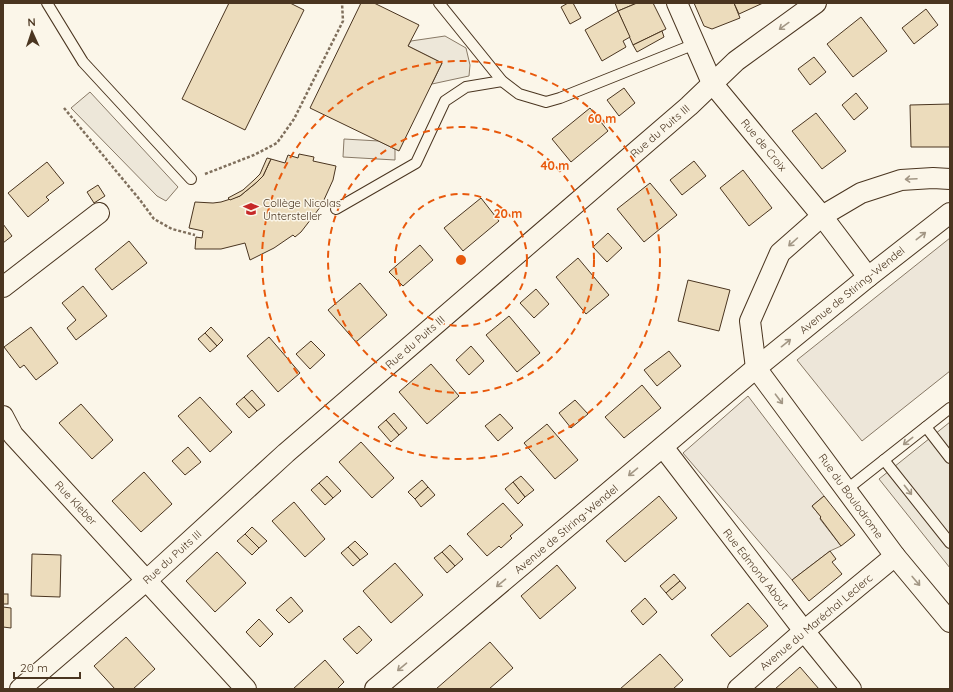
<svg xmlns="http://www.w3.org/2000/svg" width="953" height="692" font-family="Quicksand,sans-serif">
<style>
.pitch{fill:#ede6d9;stroke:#887966}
.parking{fill:#ede7d9;stroke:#887966}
.building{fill:#ecdcbc;stroke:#4a3520}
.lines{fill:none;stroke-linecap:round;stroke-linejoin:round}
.service-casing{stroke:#4a3520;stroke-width:12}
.minor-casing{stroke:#4a3520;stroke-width:22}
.path{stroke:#7f6f5c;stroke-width:2.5;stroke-dasharray:3 2;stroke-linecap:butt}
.service{stroke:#fbf6e9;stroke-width:10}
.minor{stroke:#fbf6e9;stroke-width:20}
.oneway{stroke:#a29684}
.ring{fill:none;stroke:#e8590c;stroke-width:2;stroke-dasharray:7 5}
.labels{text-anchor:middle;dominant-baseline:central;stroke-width:3;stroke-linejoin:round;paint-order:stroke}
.street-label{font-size:11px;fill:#4a3520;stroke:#fbf6e9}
.poi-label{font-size:11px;fill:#4a3520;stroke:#fbf6e9;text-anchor:start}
.centre{fill:#e8590c;stroke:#fbf6e9;stroke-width:2}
.ring-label{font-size:12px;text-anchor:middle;font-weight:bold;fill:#e8590c;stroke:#fbf6e9;stroke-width:3;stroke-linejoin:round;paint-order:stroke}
</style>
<rect width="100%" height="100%" fill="#fbf6e9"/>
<g class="pitch">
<polygon points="950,238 950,371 862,441 797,360"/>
<polygon points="748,396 824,496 812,506 821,517 820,519 841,546 830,551 792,580 683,453"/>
</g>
<g class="parking">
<polygon points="445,36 466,48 470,65 469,76 432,84 442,63 408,46 411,41"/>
<polygon points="90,92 178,187 166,201 157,196 71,108"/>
<polygon points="344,139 379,141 395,149 395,160 343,157"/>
<polygon points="950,422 950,568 879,479"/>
</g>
<g class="building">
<polygon points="229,3 290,3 304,10 245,130 182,99"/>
<polygon points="361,3 374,3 419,25 408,46 442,63 399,151 310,108"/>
<polygon points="568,3 573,3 581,18 570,24 561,7"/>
<polygon points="615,3 637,3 618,11"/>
<polygon points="637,3 653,3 666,29 633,45 618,11"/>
<polygon points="694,3 734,3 740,18 712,29 704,26"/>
<polygon points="734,3 763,3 739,14"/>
<polygon points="926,9 938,25 914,44 902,28"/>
<polygon points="618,11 630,37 623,41 626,47 602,61 585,30"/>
<polygon points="861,17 887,51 853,77 827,44"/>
<polygon points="662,31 664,37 637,52 633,45"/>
<polygon points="814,57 826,72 810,85 798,69"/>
<polygon points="624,88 635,103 619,116 607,100"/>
<polygon points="856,93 868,108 854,120 842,105"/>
<polygon points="950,104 950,147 911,147 910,105"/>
<polygon points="590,108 608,131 571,162 552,139"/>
<polygon points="816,113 846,151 822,169 792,131"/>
<polygon points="299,154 314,157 313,161 336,166 333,180 323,202 318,210 301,232 295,237 293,235 274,248 250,260 245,243 221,249 195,249 196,237 202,238 203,231 189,228 195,202 213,203 221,202 240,196 257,182 263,176 271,159 285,163 288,155 298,158"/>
<polygon points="267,158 271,159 269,163 263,176 257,182 240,196 230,200 228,198 243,190 254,180 260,174"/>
<polygon points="694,161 706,176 682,195 670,180"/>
<polygon points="47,162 64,183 46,197 49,200 28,217 8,193"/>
<polygon points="743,170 772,208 749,226 720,188"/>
<polygon points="650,183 677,215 644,242 617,209"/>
<polygon points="98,185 105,196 94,203 87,192"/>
<polygon points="481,198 499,221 463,251 444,228"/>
<polygon points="3,224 12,236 3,243"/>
<polygon points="608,233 622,248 607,262 593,247"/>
<polygon points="129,241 147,263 112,290 95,269"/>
<polygon points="420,245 433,260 403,286 389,272"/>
<polygon points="578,258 609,295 586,314 556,277"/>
<polygon points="688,280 730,290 719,331 678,321"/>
<polygon points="360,283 387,315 356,342 328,310"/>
<polygon points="83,286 107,316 76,340 67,328 76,320 62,303"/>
<polygon points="536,289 549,304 534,318 520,303"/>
<polygon points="509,316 540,353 517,372 486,335"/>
<polygon points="31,327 58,363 36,380 24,365 20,368 4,347"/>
<polygon points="211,327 223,340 217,346 205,333"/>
<polygon points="205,333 217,346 210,352 198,339"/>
<polygon points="269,337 300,373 278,392 247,356"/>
<polygon points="311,341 325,355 310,369 296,354"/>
<polygon points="471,346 484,361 469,375 456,360"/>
<polygon points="669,351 681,366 657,386 644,370"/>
<polygon points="431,364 459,396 427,424 399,392"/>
<polygon points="642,385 661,408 624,438 605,417"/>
<polygon points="252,390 265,405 257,411 244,397"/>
<polygon points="200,397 232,432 210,452 178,416"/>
<polygon points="244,397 257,411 249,418 236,404"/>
<polygon points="575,400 588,414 571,428 559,413"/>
<polygon points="81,404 113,440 92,459 59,423"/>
<polygon points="394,413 407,428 399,435 386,420"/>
<polygon points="500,414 513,428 498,441 485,426"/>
<polygon points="386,420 399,435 391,442 378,427"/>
<polygon points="547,424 578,460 555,479 524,443"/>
<polygon points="361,442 394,478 372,498 339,462"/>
<polygon points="188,447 201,462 185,475 172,461"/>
<polygon points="144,472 172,504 141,532 112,501"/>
<polygon points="327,476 341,491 333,498 319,483"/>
<polygon points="521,476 534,490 525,497 513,482"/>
<polygon points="422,480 428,487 415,499 408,492"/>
<polygon points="513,482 525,497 518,504 505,489"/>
<polygon points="319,483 333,498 325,505 311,490"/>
<polygon points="428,487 435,495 421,507 415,499"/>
<polygon points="659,496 677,518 625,562 606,541"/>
<polygon points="824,496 855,535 841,546 820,518 821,517 812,506"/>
<polygon points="294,502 325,539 305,557 272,521"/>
<polygon points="503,503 523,525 510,536 512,538 501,548 499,546 487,556 467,534"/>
<polygon points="252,527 267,541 259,548 245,534"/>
<polygon points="245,534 259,548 252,555 237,541"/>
<polygon points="355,541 368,554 360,560 348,547"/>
<polygon points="450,545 463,559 455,566 442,552"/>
<polygon points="348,547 360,560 353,566 341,553"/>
<polygon points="830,551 836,559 832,562 842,574 809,601 792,580"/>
<polygon points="217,552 246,583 215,612 186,581"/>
<polygon points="442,552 455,566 447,573 434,558"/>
<polygon points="32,554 61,555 60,597 31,596"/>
<polygon points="395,563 423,595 391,623 363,591"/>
<polygon points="557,565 576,588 540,619 521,596"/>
<polygon points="674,574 680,581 666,593 660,586"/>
<polygon points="680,581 686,588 672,600 666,593"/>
<rect x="3" y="594" width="5" height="10"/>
<polygon points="291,597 303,611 289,623 276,610"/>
<polygon points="645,598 657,612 643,625 631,611"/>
<polygon points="748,603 768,626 730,657 711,635"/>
<polygon points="3,607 11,608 11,628 3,627"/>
<polygon points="259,619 273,634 260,647 246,632"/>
<polygon points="359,626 372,640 357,654 343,639"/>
<polygon points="126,637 155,669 133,689 115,689 94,666"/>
<polygon points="490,642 513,668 489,689 436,689"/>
<polygon points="660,654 683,680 673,689 620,689"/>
<polygon points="325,660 344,682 337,689 293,689"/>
<polygon points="800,667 819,689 775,689"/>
</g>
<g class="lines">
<g class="service-casing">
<g id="service">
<polyline points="47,3 83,62 191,179"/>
<polyline points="439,3 502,81 519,94 546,102 560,98 695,44"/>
<polyline points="336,209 416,163 445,101 466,87 502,81"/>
<polyline points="926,427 950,458"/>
<polyline points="884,460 950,543"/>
<polyline points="846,490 950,408"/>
</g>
</g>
<g class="minor-casing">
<g id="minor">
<polyline points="677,3 712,83 822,216 868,277"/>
<polyline points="950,179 933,178 901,180 861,193 822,216 780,253 750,321 756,368 895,556 950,622"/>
<polyline points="3,287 99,213"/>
<polyline points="3,416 13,435 246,689"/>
<polyline points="663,447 804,631 851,689"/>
<polyline points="20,689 147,580 286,453 689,106 736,61 816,3"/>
<polyline points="375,689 756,368 868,277 950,213"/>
<polyline points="738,689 804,631 895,556"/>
</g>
</g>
<g class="path">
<polyline points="64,108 140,200 154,219 172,229 195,235"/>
<polyline points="205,174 254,155 277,143 294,119 343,21 342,3"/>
</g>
<use href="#service" class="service"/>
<use href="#minor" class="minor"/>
</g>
<defs><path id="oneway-shaft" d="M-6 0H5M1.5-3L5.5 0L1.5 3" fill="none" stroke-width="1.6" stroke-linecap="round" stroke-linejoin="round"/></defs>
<g class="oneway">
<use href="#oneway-shaft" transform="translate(784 26) rotate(144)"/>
<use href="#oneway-shaft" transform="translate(911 179) rotate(177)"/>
<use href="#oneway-shaft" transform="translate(921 236) rotate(-38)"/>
<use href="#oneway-shaft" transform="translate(793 242) rotate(138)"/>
<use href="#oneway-shaft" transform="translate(786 343) rotate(-39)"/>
<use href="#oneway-shaft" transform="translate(779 399) rotate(53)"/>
<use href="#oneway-shaft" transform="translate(908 441) rotate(142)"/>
<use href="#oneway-shaft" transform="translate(633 472) rotate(140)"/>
<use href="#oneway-shaft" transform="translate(908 490) rotate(52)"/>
<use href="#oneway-shaft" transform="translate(916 581) rotate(50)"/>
<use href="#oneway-shaft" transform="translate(501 583) rotate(140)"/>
<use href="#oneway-shaft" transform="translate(402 667) rotate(140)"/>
</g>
<g class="ring">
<circle cx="461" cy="260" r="66"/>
<circle cx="461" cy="260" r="133"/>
<circle cx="461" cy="260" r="199"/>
</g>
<defs>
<g id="school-bare" transform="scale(1.2)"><path d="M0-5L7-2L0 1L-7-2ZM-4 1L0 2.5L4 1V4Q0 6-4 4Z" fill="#c62828" stroke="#fbf6e9" stroke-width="2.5" paint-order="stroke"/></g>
</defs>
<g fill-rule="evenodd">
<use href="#school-bare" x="251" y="209"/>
</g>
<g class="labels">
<g class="street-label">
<text transform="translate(660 131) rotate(-41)">Rue du Puits III</text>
<text transform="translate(764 145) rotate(50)">Rue de Croix</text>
<text transform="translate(852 290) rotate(-39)">Avenue de Stiring-Wendel</text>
<text transform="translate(415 342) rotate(-41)">Rue du Puits III</text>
<text transform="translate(851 496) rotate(54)">Rue du Boulodrome</text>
<text transform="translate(76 503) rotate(47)">Rue Kleber</text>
<text transform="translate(566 529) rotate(-40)">Avenue de Stiring-Wendel</text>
<text transform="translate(172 557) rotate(-42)">Rue du Puits III</text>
<text transform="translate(756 569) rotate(52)">Rue Edmond About</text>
<text transform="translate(816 622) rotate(-40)">Avenue du Maréchal Leclerc</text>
</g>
<g class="poi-label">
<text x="263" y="203">Collège Nicolas<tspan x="263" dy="13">Untersteller</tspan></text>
</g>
</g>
<circle cx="461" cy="260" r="6" class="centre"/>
<g class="ring-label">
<text x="602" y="123">60 m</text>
<text x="555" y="170">40 m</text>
<text x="508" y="218">20 m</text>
</g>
<rect width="953" height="692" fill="none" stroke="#4a3520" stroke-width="8"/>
<g transform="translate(32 32) rotate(357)" stroke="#fbf6e9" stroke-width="3" paint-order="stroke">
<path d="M0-3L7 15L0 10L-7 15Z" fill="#4a3520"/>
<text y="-6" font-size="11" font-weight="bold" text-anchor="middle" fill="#4a3520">N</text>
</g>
<path d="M14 672v6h66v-6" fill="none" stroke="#4a3520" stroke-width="2"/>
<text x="20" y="672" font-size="12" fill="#4a3520" stroke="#fbf6e9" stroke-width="3" paint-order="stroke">20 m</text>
</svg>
